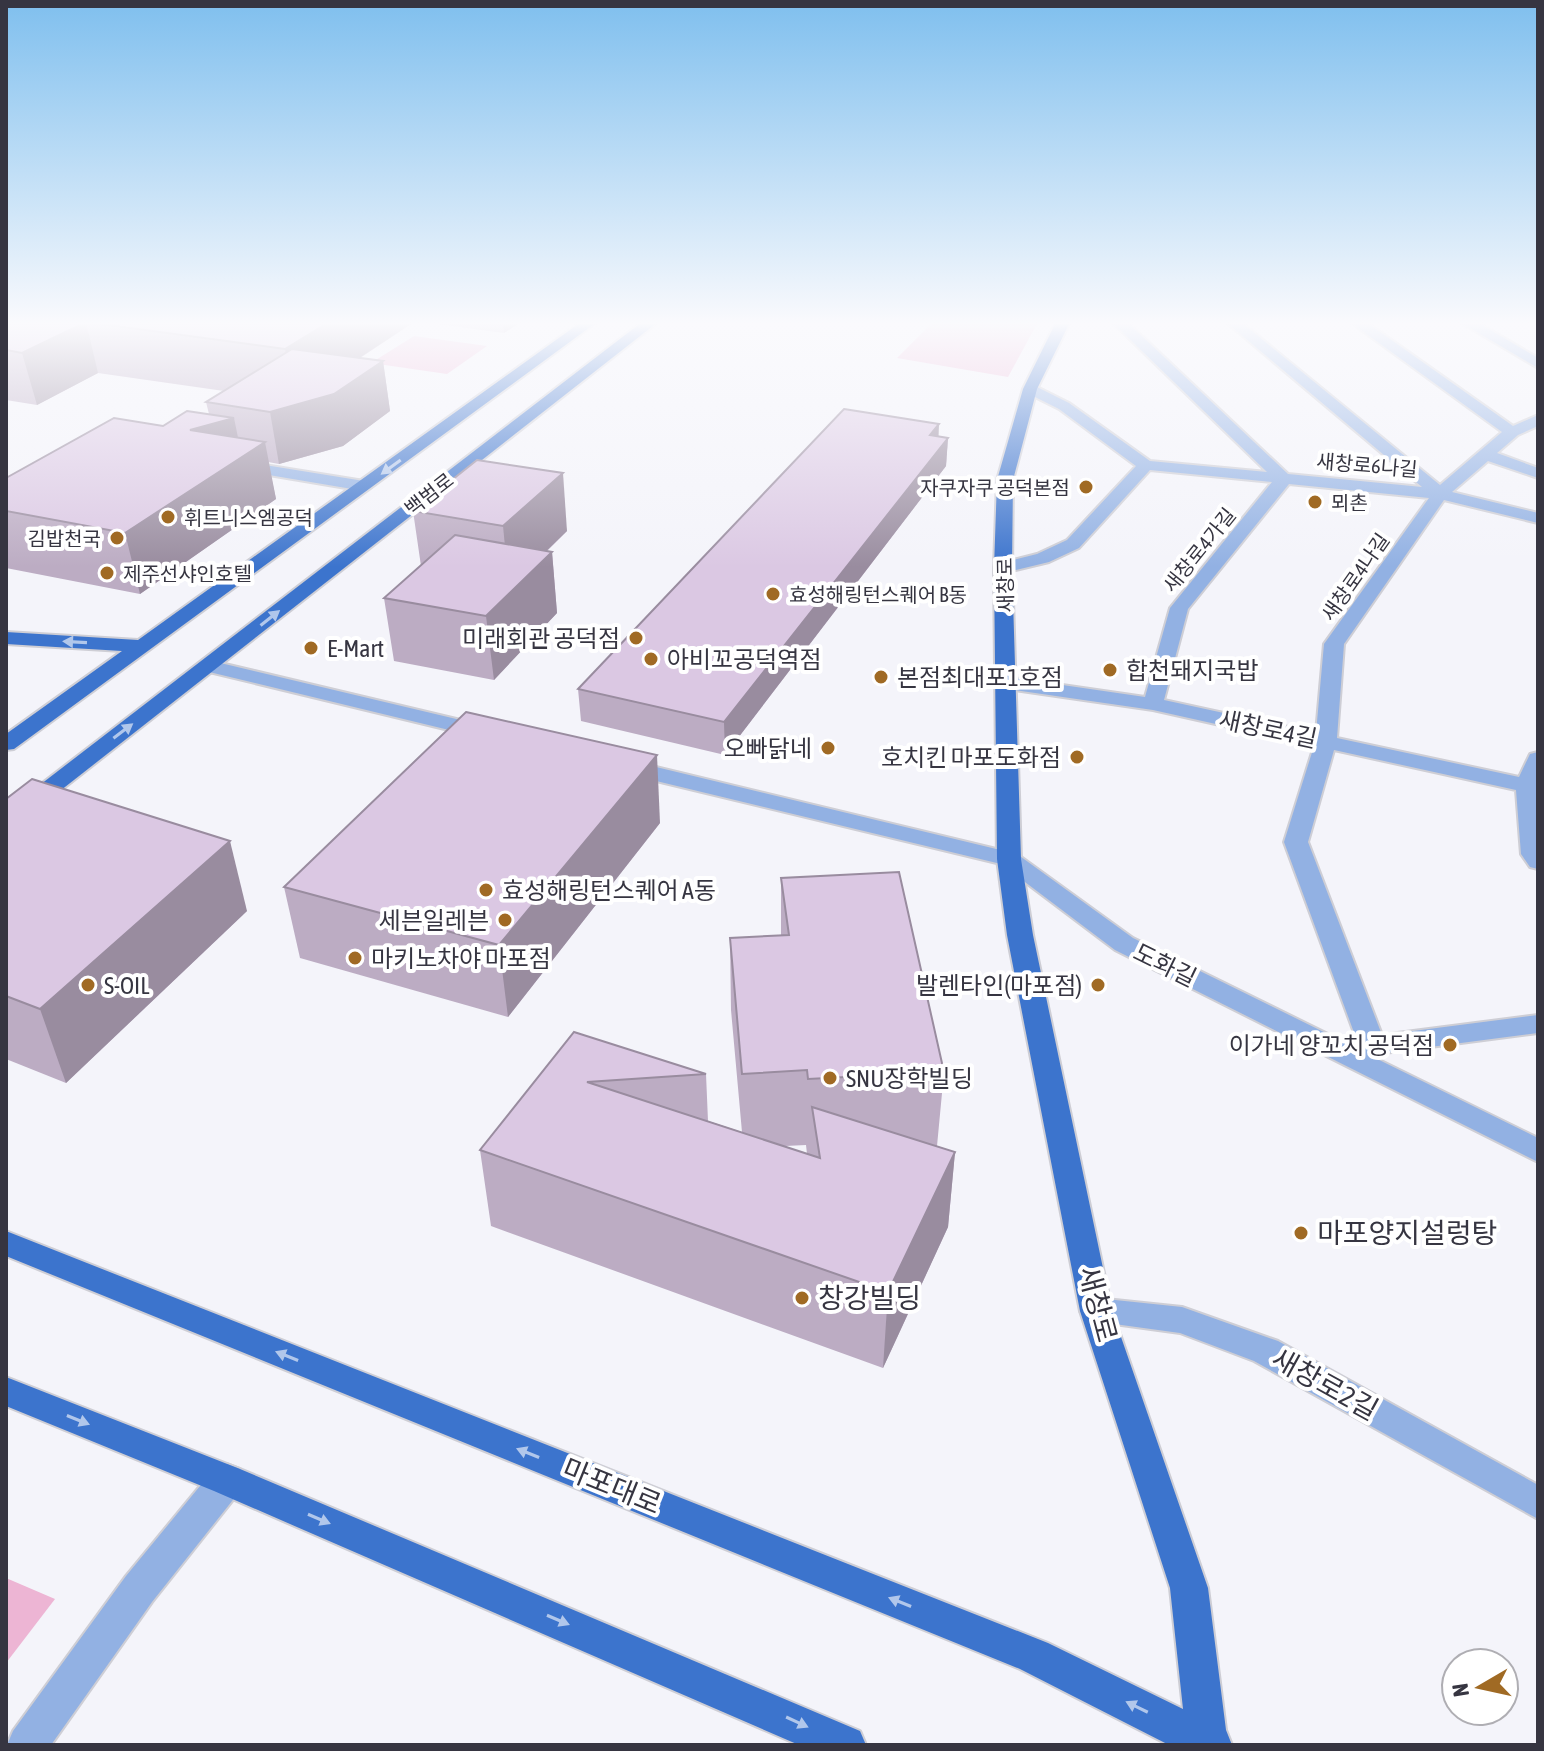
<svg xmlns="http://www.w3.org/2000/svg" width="1544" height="1751" font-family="'Asap Condensed','Noto Sans KR',sans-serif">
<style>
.green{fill:#edb5d4}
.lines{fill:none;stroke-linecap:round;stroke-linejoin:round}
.minor-casing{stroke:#ceced5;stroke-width:4}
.major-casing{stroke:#ceced5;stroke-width:4}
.minor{fill:#92b1e3;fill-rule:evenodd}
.major{fill:#3c74cd;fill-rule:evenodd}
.wall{fill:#bcacc3;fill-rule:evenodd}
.shaded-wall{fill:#998c9f}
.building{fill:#dbc8e3;stroke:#998c9f;stroke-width:2}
.oneway{fill:#b1c7eb}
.poi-dot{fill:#a06a24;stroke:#fff;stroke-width:3}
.labels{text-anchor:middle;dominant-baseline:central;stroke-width:8;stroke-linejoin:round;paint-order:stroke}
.far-street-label{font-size:20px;fill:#363541;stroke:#fff}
.far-poi-label{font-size:20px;fill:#363541;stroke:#fff;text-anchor:start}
.poi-label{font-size:24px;fill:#363541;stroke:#fff;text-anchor:start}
.street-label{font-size:24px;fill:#363541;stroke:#fff}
.near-poi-label{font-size:28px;fill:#363541;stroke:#fff;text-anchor:start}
.near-street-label{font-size:28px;fill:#363541;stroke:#fff}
</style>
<rect width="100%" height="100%" fill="#f4f4fa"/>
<g class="green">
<polygon points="933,322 1038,322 1008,377 897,358"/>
<polygon points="414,336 487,346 447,374 371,363"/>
<polygon points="6,1578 55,1599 6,1663"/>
</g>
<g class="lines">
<g class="minor-casing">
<g id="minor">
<path d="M1112 322H1127L1288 474 1422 487 1226 322H1241L1440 485 1502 432 1350 322H1366L1513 426 1538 415V426L1518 435 1497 453 1538 468V478L1488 461 1452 492 1538 513V523L1444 500 1344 644 1337 738 1519 777 1530 754 1538 752V869L1530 867 1521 854 1516 790 1334 750 1308 842 1382 1035 1538 1015V1033L1369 1055 1538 1138V1162L1115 950 1001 864 619 772 616 767 627 760 1017 854 1133 938 1346 1043 1356 1038 1284 842 1314 746 1153 710 1007 689 997 683 1007 677 1145 697 1170 608 1272 482 1150 470 1079 548 1049 562 1003 573 997 572 994 568 997 564 1037 554 1067 540 1136 466 1059 409 1025 392V386H1035L1069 403 1150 461 1267 472ZM1289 484 1429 498 1324 644 1316 733 1164 700 1188 609Z"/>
<polygon points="1460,322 1477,322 1538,358 1538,368"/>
<polygon points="240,461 364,481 372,486 364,491 234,469 234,463"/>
<polygon points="208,660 490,727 493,732 482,738 201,670 198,666 201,662"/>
<polygon points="1096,1298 1182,1307 1278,1341 1538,1485 1538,1519 1254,1361 1180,1333 1085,1320 1080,1311 1085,1302"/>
<polygon points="227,1464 240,1469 245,1480 240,1491 152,1602 51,1745 7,1745 13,1731 126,1576 214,1469"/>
</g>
</g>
<g class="major-casing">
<g id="major">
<polygon points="581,322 597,322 14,749 6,750 6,734 122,651 6,644 6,632 138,640"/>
<polygon points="642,322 658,322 14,827 6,829 6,811"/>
<polygon points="1056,322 1070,322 1037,389 1013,480 1012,568 1021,859 1033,935 1112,1311 1208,1588 1226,1730 1232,1745 1169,1745 1020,1669 6,1256 6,1231 1048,1643 1183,1709 1170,1588 1080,1311 1007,935 997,859 994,568 997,480 1023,389"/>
<polygon points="6,1377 240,1469 860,1731 866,1745 799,1745 214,1491 6,1406"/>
</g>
</g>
<use href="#minor" class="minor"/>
<use href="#major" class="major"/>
</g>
<g class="wall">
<polygon points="6,322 414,322 360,358 383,361 390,411 343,446 279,464 268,462 276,499 140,594 6,568 6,478 163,426 209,414 206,402 224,391 98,373 37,405 6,400"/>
<polygon points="422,322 521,322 504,333"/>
<polygon points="939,437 948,438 946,466 725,755 581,721 578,689"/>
<polygon points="413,511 567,531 547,551 552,552 557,613 494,680 394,661 384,598 421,566"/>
<polygon points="6,799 247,911 66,1083 6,1059"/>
<polygon points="660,823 508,1017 300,958 284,887"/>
<path d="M781 878 944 1072 937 1146 955 1152 948 1227 883 1368 491 1226 480 1150 574 1032 706 1074 708 1121 742 1132 731 1010 730 938 781 935ZM806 1145 807 1154 785 1146Z"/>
</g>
<g class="shaded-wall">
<polygon points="86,322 98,373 37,405 22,353"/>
<polygon points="329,322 414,322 294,401 285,349"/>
<polygon points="503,322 521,322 504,333"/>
<polygon points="383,361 390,411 343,446 279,464 270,412"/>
<polygon points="234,418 242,457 265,442 276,499 140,594 125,533 190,430"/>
<polygon points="939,424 938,451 930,435"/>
<polygon points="948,438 946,466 725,755 724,722"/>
<polygon points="563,473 567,531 509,587 503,526"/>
<polygon points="552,552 557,613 494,680 486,616"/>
<polygon points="657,755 660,823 508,1017 499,945"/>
<polygon points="230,841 247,911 66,1083 40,1009"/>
<polygon points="955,1152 948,1227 883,1368 888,1292"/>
</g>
<g class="building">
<polygon points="6,322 329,322 285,349 86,322 22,353 6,350"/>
<polygon points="292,349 383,361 334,394 270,412 206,402"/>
<polygon points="844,409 939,424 930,435 948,438 724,722 578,689"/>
<polygon points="187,411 234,418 190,430 265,442 125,533 6,511 6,478 114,418 163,426"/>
<polygon points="477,460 563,473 503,526 413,511"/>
<polygon points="455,535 552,552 486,616 384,598"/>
<polygon points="466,712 657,755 499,945 284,887"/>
<polygon points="32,779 230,841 40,1009 6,996 6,799"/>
<polygon points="899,872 944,1072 808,1079 807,1070 742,1074 730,938 789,935 781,878"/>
<polygon points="574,1032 706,1074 587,1082 820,1158 812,1107 955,1152 888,1292 480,1150"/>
</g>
<defs><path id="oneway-solid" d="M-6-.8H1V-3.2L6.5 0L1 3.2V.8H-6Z" transform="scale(2)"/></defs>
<g class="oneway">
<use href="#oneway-solid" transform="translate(391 467) rotate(144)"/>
<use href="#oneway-solid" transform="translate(270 618) rotate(-38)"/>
<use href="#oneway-solid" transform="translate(75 642) rotate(-177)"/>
<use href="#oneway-solid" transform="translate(123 731) rotate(-37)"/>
<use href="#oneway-solid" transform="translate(287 1356) rotate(-158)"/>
<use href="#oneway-solid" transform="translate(78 1420) rotate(22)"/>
<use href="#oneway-solid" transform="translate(528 1453) rotate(-158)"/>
<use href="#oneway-solid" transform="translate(319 1519) rotate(23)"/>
<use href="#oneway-solid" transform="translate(900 1602) rotate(-158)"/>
<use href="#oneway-solid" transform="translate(558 1620) rotate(23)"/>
<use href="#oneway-solid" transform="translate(1137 1707) rotate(-154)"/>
<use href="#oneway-solid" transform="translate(797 1722) rotate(25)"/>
</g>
<linearGradient id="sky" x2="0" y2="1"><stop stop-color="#7fbfee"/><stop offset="0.57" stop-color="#fafafd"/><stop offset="1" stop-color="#fafafd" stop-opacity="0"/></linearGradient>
<rect width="1544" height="567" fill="url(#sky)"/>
<g class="poi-dot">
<circle cx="1086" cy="487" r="8"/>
<circle cx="1315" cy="502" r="8"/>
<circle cx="168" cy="517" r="8"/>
<circle cx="117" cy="538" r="8"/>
<circle cx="107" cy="573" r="8"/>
<circle cx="773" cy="594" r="8"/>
<circle cx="636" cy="638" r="8"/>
<circle cx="311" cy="648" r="8"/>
<circle cx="651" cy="659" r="8"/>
<circle cx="1110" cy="670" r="8"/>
<circle cx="881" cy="677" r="8"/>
<circle cx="828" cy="748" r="8"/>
<circle cx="1077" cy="757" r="8"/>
<circle cx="486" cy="890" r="8"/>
<circle cx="505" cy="920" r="8"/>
<circle cx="355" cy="958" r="8"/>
<circle cx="88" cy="985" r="8"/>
<circle cx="1098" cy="985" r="8"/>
<circle cx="1450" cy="1045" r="8"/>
<circle cx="830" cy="1078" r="8"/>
<circle cx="1301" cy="1233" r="8"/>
<circle cx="802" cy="1298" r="8"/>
</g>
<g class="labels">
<g class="far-street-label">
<text transform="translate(1367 465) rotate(5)">새창로6나길</text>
<text transform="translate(429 494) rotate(-38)">백범로</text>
<text transform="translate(1199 550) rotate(-51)">새창로4가길</text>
<text transform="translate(1355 577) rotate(-55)">새창로4나길</text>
<text transform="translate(1005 585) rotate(-91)">새창로</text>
</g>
<g class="far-poi-label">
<text x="1070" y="487" text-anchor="end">자쿠자쿠 공덕본점</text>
<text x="1331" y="502">뫼촌</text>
<text x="184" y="517">휘트니스엠공덕</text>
<text x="101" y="538" text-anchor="end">김밥천국</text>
<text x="123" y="573">제주선샤인호텔</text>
<text x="789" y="594">효성해링턴스퀘어 B동</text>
</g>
<g class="poi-label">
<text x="620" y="638" text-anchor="end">미래회관 공덕점</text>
<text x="327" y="648">E-Mart</text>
<text x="667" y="659">아비꼬공덕역점</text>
<text x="1126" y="670">합천돼지국밥</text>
<text x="897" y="677">본점최대포1호점</text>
<text x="812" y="748" text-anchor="end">오빠닭네</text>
<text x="1061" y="757" text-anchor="end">호치킨 마포도화점</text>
<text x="502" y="890">효성해링턴스퀘어 A동</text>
<text x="489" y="920" text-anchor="end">세븐일레븐</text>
<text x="371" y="958">마키노차야 마포점</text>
<text x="104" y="985">S-OIL</text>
<text x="1082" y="985" text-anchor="end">발렌타인(마포점)</text>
<text x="1434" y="1045" text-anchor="end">이가네 양꼬치 공덕점</text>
<text x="846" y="1078">SNU장학빌딩</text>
</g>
<g class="street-label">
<text transform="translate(1268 729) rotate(12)">새창로4길</text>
<text transform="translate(1165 965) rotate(26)">도화길</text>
</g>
<g class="near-poi-label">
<text x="1317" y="1233">마포양지설렁탕</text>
<text x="818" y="1298">창강빌딩</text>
</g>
<g class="near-street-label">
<text transform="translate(1098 1304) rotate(75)">새창로</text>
<text transform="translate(1325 1384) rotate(29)">새창로2길</text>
<text transform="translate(612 1486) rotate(22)">마포대로</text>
</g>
</g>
<rect width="1544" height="1751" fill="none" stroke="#363541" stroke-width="16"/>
<g transform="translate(1480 1687) rotate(261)"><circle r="38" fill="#ffffff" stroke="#afaeb3" stroke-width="2"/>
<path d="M0-6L14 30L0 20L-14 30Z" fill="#a06a24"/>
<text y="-12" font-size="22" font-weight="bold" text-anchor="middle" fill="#363541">N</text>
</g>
</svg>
